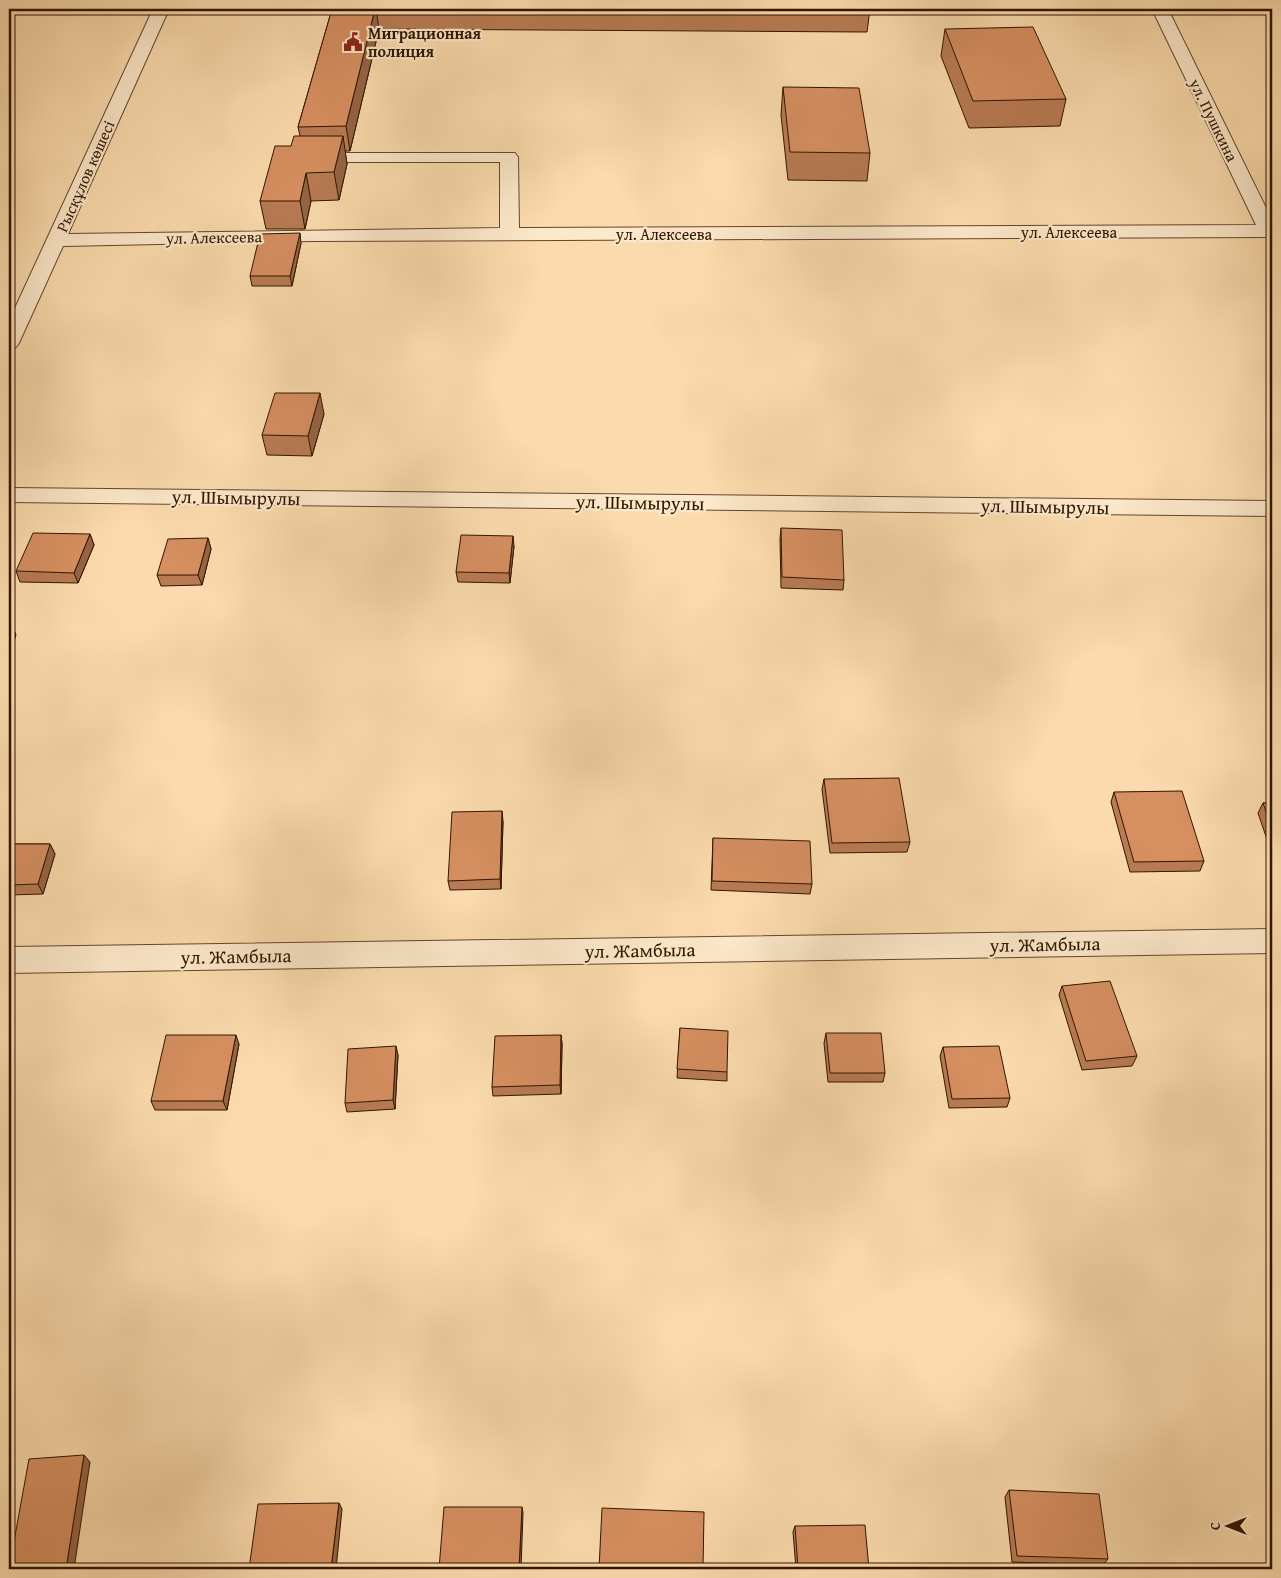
<svg xmlns="http://www.w3.org/2000/svg" width="1281" height="1578" font-family="'Gentium Book Plus',serif">
<style>
.lines{fill:none;stroke-linecap:round;stroke-linejoin:round}
.street-casing{stroke:#63462c;stroke-width:2}
.street{fill:#fce8ca;fill-rule:evenodd}
.wall{fill:#b87b53;stroke:#301501}
.shaded-wall{fill:#966444;stroke:#301501}
.building{fill:#d68f61;stroke:#301501}
.labels{text-anchor:middle;dominant-baseline:central;stroke-width:4.5;stroke-linejoin:round;paint-order:stroke}
.far-poi-label{font-size:16px;font-weight:bold;fill:#301501;stroke:#fce8ca;text-anchor:start}
.far-street-label{font-size:16px;fill:#301501;stroke:#fce8ca}
.street-label{font-size:19px;fill:#301501;stroke:#fce8ca}
</style>
<rect width="100%" height="100%" fill="#fbdbad"/>
<filter id="stains"><feTurbulence type="fractalNoise" baseFrequency=".004" numOctaves="4"/><feColorMatrix values="0 0 0 0 .2 0 0 0 0 .09 0 0 0 0 .02 0 0 0 .5 -.17"/></filter>
<radialGradient id="worn" r=".72"><stop offset=".6" stop-color="#630" stop-opacity="0"/><stop offset="1" stop-color="#630" stop-opacity=".3"/></radialGradient>
<g class="lines">
<g class="street-casing">
<g id="street">
<polygon points="153,9 169,9 68,234 500,228 500,162 304,162 301,158 304,154 310,153 515,153 518,157 519,228 1256,225 1152,9 1168,9 1272,220 1272,237 312,241 63,246 19,343 16,347 9,349 9,321"/>
<polygon points="9,488 1272,501 1272,516 9,502"/>
<polygon points="1272,929 1272,953 9,973 9,947"/>
</g>
</g>
<use href="#street" class="street"/>
</g>
<g class="wall">
<polygon points="332,9 870,9 867,32 379,29 350,151 345,151 347,164 339,200 311,201 305,229 266,229 260,201 291,146 300,136 298,127"/>
<polygon points="945,29 1066,99 1060,126 969,128 941,56"/>
<polygon points="783,87 870,153 867,181 788,180 781,115"/>
<polygon points="301,243 292,286 252,286 250,276"/>
<polygon points="324,414 312,456 267,455 262,435"/>
<polygon points="781,528 844,580 843,590 781,588 780,539"/>
<polygon points="90,534 94,545 78,583 20,582 16,571"/>
<polygon points="208,538 211,549 202,585 161,586 157,575"/>
<polygon points="514,546 510,583 458,582 456,572"/>
<polygon points="824,779 910,842 907,852 830,853 822,789"/>
<polygon points="1114,792 1204,861 1200,871 1130,872 1111,802"/>
<polygon points="1263,803 1272,803 1272,854 1258,813"/>
<polygon points="503,821 501,889 450,890 448,881"/>
<polygon points="713,838 812,884 810,894 711,890"/>
<polygon points="9,844 50,844 55,854 43,894 9,895"/>
<polygon points="1062,986 1137,1056 1132,1066 1082,1070 1059,995"/>
<polygon points="680,1028 727,1072 727,1081 677,1078"/>
<polygon points="826,1033 885,1073 883,1082 828,1082 824,1043"/>
<polygon points="561,1035 562,1044 561,1094 493,1096 492,1087"/>
<polygon points="239,1044 227,1110 155,1110 151,1101"/>
<polygon points="943,1047 1010,1098 1007,1107 949,1108 940,1056"/>
<polygon points="398,1055 395,1109 347,1112 345,1103"/>
<polygon points="1009,1490 1108,1559 1103,1565 1012,1562 1005,1497"/>
<polygon points="795,1526 869,1569 796,1569 793,1532"/>
</g>
<g class="shaded-wall">
<polygon points="375,9 376,9 379,29 350,151 346,126"/>
<polygon points="343,136 347,164 339,200 334,172"/>
<polygon points="306,173 311,201 305,229 300,201"/>
<polygon points="300,233 301,243 292,286 290,276"/>
<polygon points="320,393 324,414 312,456 308,436"/>
<polygon points="90,534 94,545 78,583 74,573"/>
<polygon points="513,536 514,546 510,583 509,573"/>
<polygon points="208,538 211,549 202,585 198,575"/>
<polygon points="12,624 16,635 9,657 9,633"/>
<polygon points="502,811 503,821 501,889 500,879"/>
<polygon points="50,844 55,854 43,894 38,884"/>
<polygon points="236,1035 239,1044 227,1110 223,1101"/>
<polygon points="561,1035 562,1044 561,1094 560,1085"/>
<polygon points="396,1046 398,1055 395,1109 393,1100"/>
<polygon points="84,1455 90,1462 74,1569 66,1569"/>
<polygon points="339,1503 342,1509 336,1569 331,1569"/>
<polygon points="522,1507 523,1513 521,1569 519,1569"/>
</g>
<g class="building">
<polygon points="332,9 375,9 346,126 298,127"/>
<polygon points="1033,27 1066,99 973,101 945,29"/>
<polygon points="783,87 859,88 870,153 790,152"/>
<polygon points="294,136 343,136 334,172 306,173 300,201 260,201 275,146 291,146"/>
<polygon points="300,233 290,276 250,276 260,234"/>
<polygon points="275,393 320,393 308,436 262,435"/>
<polygon points="781,528 842,530 844,580 782,577"/>
<polygon points="33,533 90,534 74,573 16,571"/>
<polygon points="461,535 513,536 509,573 456,572"/>
<polygon points="208,538 198,575 157,575 168,539"/>
<polygon points="9,624 12,624 9,633"/>
<polygon points="899,778 910,842 832,843 824,779"/>
<polygon points="1182,791 1204,861 1134,862 1114,792"/>
<polygon points="1263,803 1272,803 1272,829"/>
<polygon points="502,811 500,879 448,881 452,812"/>
<polygon points="713,838 810,841 812,884 712,881"/>
<polygon points="9,844 50,844 38,884 9,885"/>
<polygon points="1110,981 1137,1056 1086,1061 1062,986"/>
<polygon points="680,1028 728,1031 727,1072 677,1069"/>
<polygon points="826,1033 881,1033 885,1073 830,1073"/>
<polygon points="166,1035 236,1035 223,1101 151,1101"/>
<polygon points="561,1035 560,1085 492,1087 495,1036"/>
<polygon points="396,1046 393,1100 345,1103 348,1049"/>
<polygon points="999,1046 1010,1098 952,1099 943,1047"/>
<polygon points="84,1455 66,1569 9,1569 29,1459"/>
<polygon points="1009,1490 1099,1494 1108,1559 1017,1556"/>
<polygon points="339,1503 331,1569 249,1569 258,1504"/>
<polygon points="444,1507 522,1507 519,1569 439,1569"/>
<polygon points="602,1508 704,1512 703,1569 599,1569"/>
<polygon points="865,1525 869,1569 798,1569 795,1526"/>
</g>
<defs>
<g id="civic-bare" transform="scale(1.5)"><path d="M-.6-6.5H3V-4.5H.6V-3L4-1V1h2V6H-6V1h2V-1L-.6-3ZM-1.2 2.5V6h2.4V2.5Z" fill="#8f2418" stroke="#fce8ca" stroke-width="2.5" paint-order="stroke"/></g>
</defs>
<g fill-rule="evenodd">
<use href="#civic-bare" x="353" y="42"/>
</g>
<g class="labels">
<g class="far-poi-label">
<text x="368" y="33">Миграционная<tspan x="368" dy="18">полиция</tspan></text>
</g>
<g class="far-street-label">
<text transform="translate(1214 120) rotate(64)">ул. Пушкина</text>
<text transform="translate(85 176) rotate(-66)">Рысқұлов көшесі</text>
<text x="1069" y="232">ул. Алексеева</text>
<text x="664" y="234">ул. Алексеева</text>
<text transform="translate(214 237) rotate(-1)">ул. Алексеева</text>
</g>
<g class="street-label">
<text transform="translate(236 497) rotate(1)">ул. Шымырулы</text>
<text transform="translate(640 502) rotate(1)">ул. Шымырулы</text>
<text transform="translate(1045 506) rotate(1)">ул. Шымырулы</text>
<text transform="translate(1045 944) rotate(-1)">ул. Жамбыла</text>
<text transform="translate(640 950) rotate(-1)">ул. Жамбыла</text>
<text transform="translate(236 956) rotate(-1)">ул. Жамбыла</text>
</g>
</g>
<rect width="1281" height="1578" fill="none" stroke="#fbdbad" stroke-width="30"/>
<rect x="10" y="10" width="1261" height="1558" fill="none" stroke="#301501" stroke-width="2.5"/>
<rect x="15" y="15" width="1251" height="1548" fill="none" stroke="#301501"/>
<g transform="translate(1228 1526) rotate(270)" stroke="#fce8ca" stroke-width="4" paint-order="stroke">
<path d="M0-4L9 19L0 12L-9 19Z" fill="#301501"/>
<text y="-8" font-size="14" font-weight="bold" text-anchor="middle" fill="#301501">С</text>
</g>
<rect width="100%" height="100%" filter="url(#stains)"/>
<rect width="100%" height="100%" fill="url(#worn)"/>
</svg>
